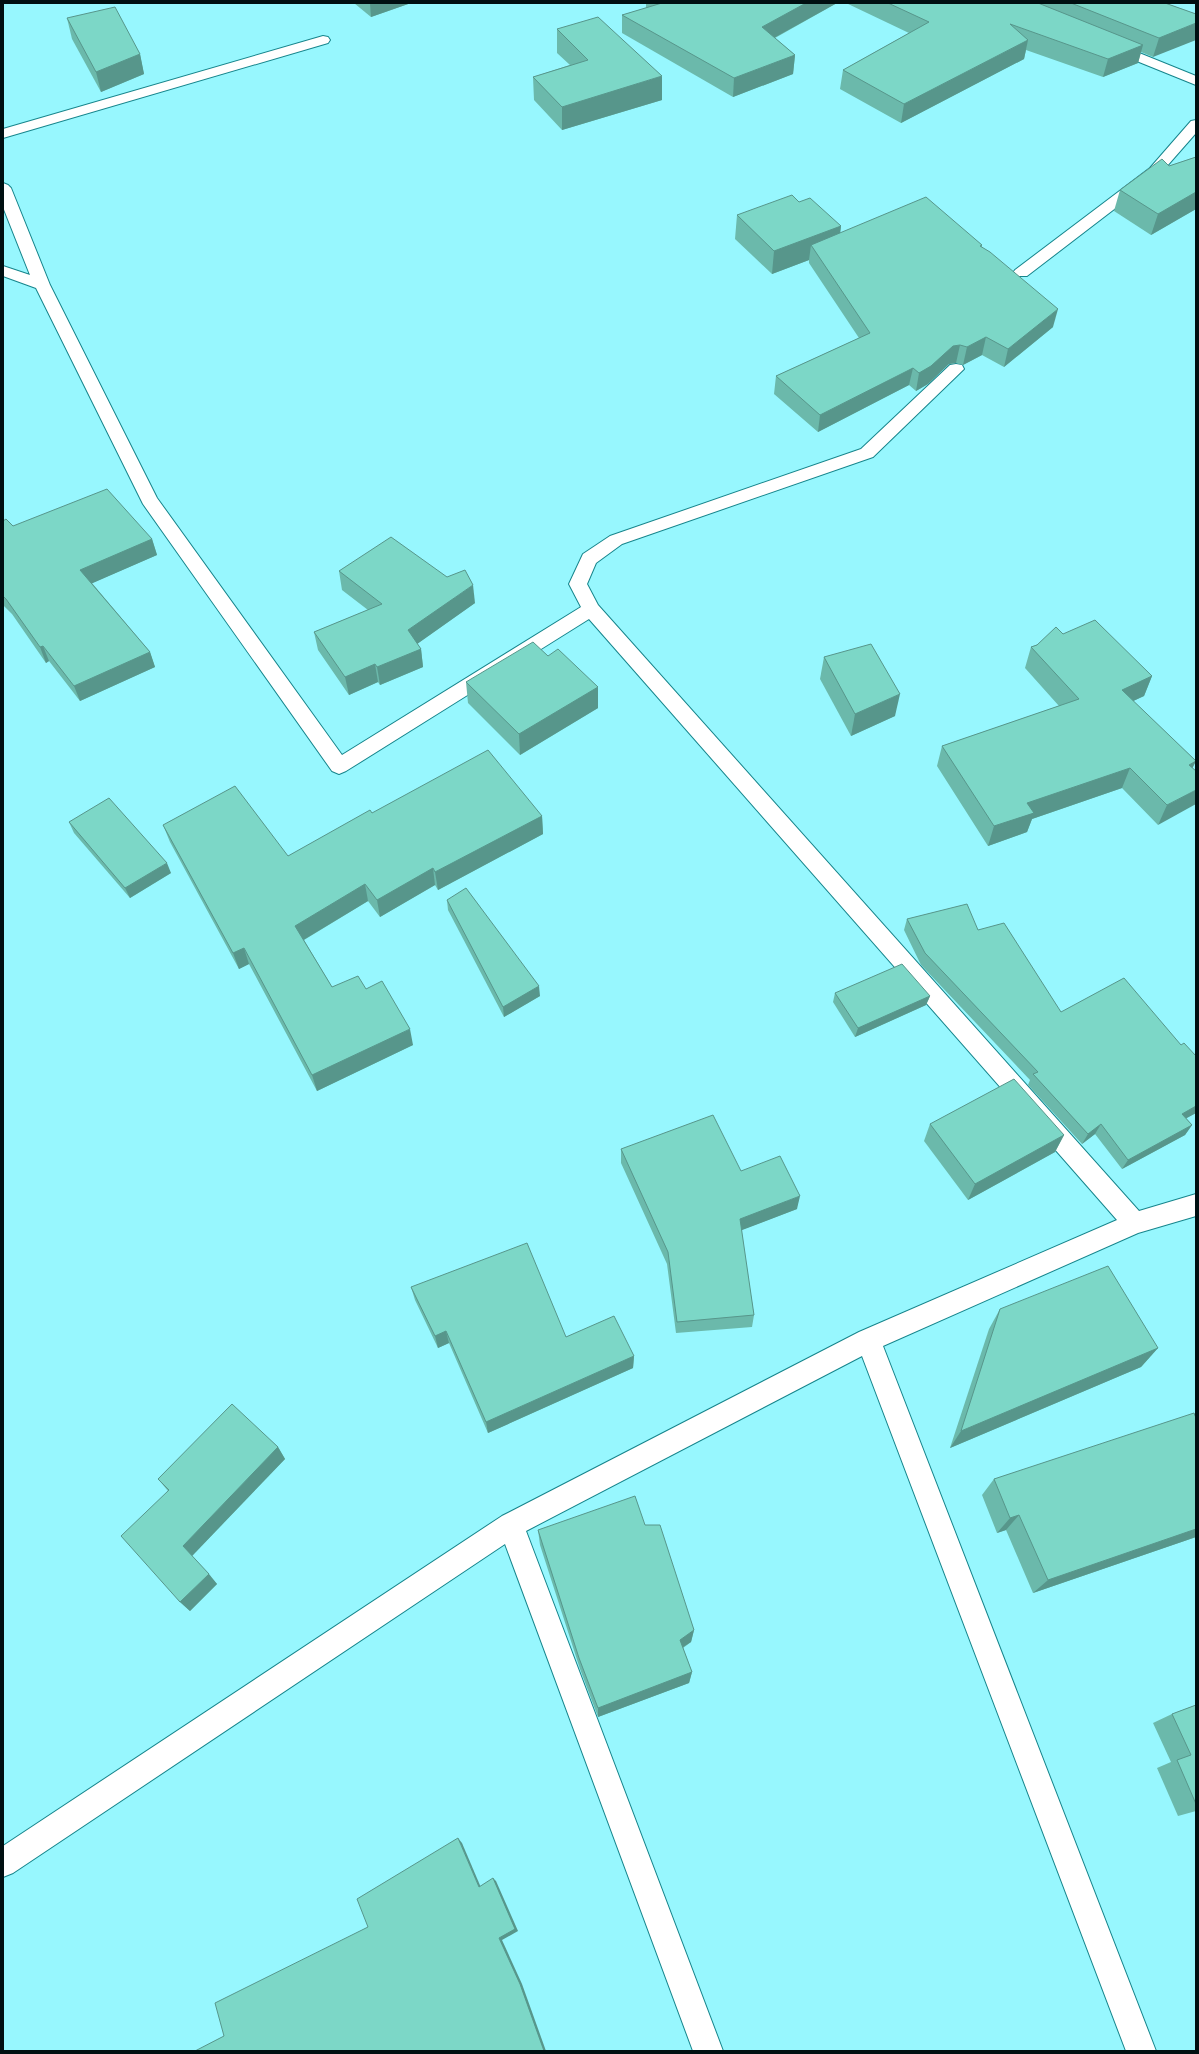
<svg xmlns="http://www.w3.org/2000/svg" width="1199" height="2054" font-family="'Titillium Web',sans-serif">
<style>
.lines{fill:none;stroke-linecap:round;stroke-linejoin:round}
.street-casing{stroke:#16858c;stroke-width:2}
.street{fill:#fff;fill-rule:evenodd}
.wall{fill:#6bb9ab}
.shaded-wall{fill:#57968b}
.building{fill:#7cd7c7;stroke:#57968b}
</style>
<rect width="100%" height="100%" fill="#97f7fe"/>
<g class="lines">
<g class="street-casing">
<g id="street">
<polygon points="323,36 328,37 330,40 328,43 3,138 3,129"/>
<polygon points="1112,42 1196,76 1196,85 1107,49 1105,46 1107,43"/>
<polygon points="1196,120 1196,133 1160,174 1027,276 1015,276 1013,273 1015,270 1150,168 1191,121"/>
<polygon points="3,183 8,185 11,188 50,285 157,498 342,755 581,607 569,584 583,554 610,536 861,449 950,365 956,364 962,365 964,369 873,457 622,544 596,563 587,584 598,605 1139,1211 1196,1194 1196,1216 1138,1233 883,1346 1156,2051 1126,2051 862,1356 526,1531 723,2051 693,2051 505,1544 13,1873 3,1877 3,1846 502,1516 859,1332 1117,1220 589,619 346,771 339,774 332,771 143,504 36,288 3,276 3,266 30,275 3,207"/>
</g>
</g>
<use href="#street" class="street"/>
</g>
<g class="wall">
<polygon points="354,3 411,3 371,17"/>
<polygon points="646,3 837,3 775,38 795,55 793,74 733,97 622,33 622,15 646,8"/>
<polygon points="846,3 1165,3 1196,14 1153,57 1141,52 1138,63 1103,77 1026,50 1024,59 901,123 840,89 843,70 909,33"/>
<polygon points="67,18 140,54 144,74 101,92 72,39"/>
<polygon points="557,29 662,100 562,130 534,100 533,77 570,65 557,53"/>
<polygon points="1196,157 1196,209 1151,235 1114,211 1120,190 1169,166"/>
<polygon points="799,202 841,226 840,233 982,245 982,247 1053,327 1004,367 982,355 963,365 956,363 949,364 928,384 916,391 909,385 818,432 774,394 776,376 859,338 809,263 809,260 772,274 735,239 737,215"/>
<polygon points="3,521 13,526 152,539 157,555 92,583 150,652 155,667 80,701 49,661 46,663 12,614 3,605"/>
<polygon points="339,571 475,603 417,644 421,649 423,667 380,685 378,682 349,695 318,650 314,632 368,610 342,590"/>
<polygon points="1063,634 1152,676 1144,696 1133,701 1196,761 1158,825 1122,788 1032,819 1027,832 988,846 937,766 942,746 1059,706 1025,668 1031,647"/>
<polygon points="548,656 598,687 598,708 520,755 468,703 466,682"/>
<polygon points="824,657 895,716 851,736 820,679"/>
<polygon points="372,813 542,816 543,834 438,890 435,885 380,917 368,901 304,940 332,987 366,989 413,1045 317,1091 249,964 239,969 170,842 163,825 288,856"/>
<polygon points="69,822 171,873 130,898 74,833"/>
<polygon points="447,900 540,996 504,1017 448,910"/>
<polygon points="907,919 978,930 1061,1012 1181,1045 1196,1056 1196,1113 1186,1118 1192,1125 1185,1135 1122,1169 1095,1134 1082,1144 1028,1085 1030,1080 921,965 904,930"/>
<polygon points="835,993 930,996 926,1005 855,1037 833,1002"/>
<polygon points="930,1124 1064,1135 1055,1152 968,1200 924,1141"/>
<polygon points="621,1149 741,1171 797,1209 741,1230 754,1315 752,1327 676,1333 667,1264 621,1163"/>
<polygon points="411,1287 566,1337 634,1356 633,1368 488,1433 449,1343 438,1348 415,1300"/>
<polygon points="1000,1309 1158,1348 1141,1367 950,1448 989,1329"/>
<polygon points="1196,1418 1196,1537 1033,1593 1006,1530 997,1533 982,1495 994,1479"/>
<polygon points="278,1447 285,1459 192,1556 217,1584 190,1611 180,1602 168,1491 158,1479"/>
<polygon points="645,1525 694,1630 691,1642 683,1648 692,1672 689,1683 598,1717 580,1669 540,1545 538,1530"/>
<polygon points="1196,1705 1196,1811 1178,1816 1157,1768 1171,1762 1153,1723 1172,1714"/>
</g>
<g class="shaded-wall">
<polygon points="370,3 411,3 371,17"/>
<polygon points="806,3 837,3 761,45 762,27"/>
<polygon points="1196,23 1196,40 1153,57 1159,38"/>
<polygon points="1028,40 1024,59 901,123 904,104"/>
<polygon points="1143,45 1138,63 1103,77 1108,59"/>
<polygon points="140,54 144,74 101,92 96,72"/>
<polygon points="795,55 793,74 733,97 734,78"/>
<polygon points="662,76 662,100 562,130 562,107"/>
<polygon points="1196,192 1196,209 1151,235 1158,214"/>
<polygon points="841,226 838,250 811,245 809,260 772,274 774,251"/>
<polygon points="1058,309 1053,327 1004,367 1008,349"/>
<polygon points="986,337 982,355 963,365 967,347"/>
<polygon points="960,345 956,363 949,364 928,384 916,391 919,373 953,346"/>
<polygon points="913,368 909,385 818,432 820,415"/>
<polygon points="152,539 157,555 86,586 80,570"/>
<polygon points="473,585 475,603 410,649 408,630"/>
<polygon points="43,646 49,661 46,663 40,647"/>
<polygon points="421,649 423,667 380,685 377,667"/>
<polygon points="150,652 155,667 80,701 74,686"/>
<polygon points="375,664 378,682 349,695 345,677"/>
<polygon points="1152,676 1144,696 1114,710 1122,690"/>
<polygon points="598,687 598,708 520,755 519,734"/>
<polygon points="900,694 895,716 851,736 855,714"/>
<polygon points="1196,761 1186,781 1189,765"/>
<polygon points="1130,768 1122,788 1032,819 1027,832 988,846 994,826 1027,803"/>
<polygon points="1196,790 1196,804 1158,825 1167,805"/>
<polygon points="542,816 543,834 438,890 435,872"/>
<polygon points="167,863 171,873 130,898 125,888"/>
<polygon points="433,868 435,885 380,917 377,900"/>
<polygon points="365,884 368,901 300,942 295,926"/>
<polygon points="244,948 249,964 239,969 233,953"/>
<polygon points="539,986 540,996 504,1017 503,1007"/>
<polygon points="930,996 926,1005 855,1037 858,1028"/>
<polygon points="410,1029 413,1045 317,1091 312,1075"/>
<polygon points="1196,1106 1196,1113 1176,1124 1182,1114"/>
<polygon points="1101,1124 1095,1134 1082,1144 1088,1134"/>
<polygon points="1192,1125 1185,1135 1122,1169 1128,1160"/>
<polygon points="1064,1135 1055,1152 968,1200 975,1184"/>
<polygon points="800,1196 797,1209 737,1232 740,1219"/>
<polygon points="446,1331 449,1343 438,1348 435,1336"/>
<polygon points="1158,1348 1141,1367 950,1448 961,1431"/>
<polygon points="634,1356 633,1368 488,1433 486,1422"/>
<polygon points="278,1447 285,1459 192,1556 183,1546"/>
<polygon points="1019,1515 1006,1530 997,1533 1010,1518"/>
<polygon points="1196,1529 1196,1537 1033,1593 1048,1580"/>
<polygon points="209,1574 217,1584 190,1611 180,1602"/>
<polygon points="694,1630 691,1642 677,1651 680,1640"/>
<polygon points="692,1672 689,1683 598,1717 598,1708"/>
<polygon points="458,1838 462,1843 482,1890 479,1887"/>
<polygon points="493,1878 496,1881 518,1931 502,1940 522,1984 546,2051 544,2051 499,1938"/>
</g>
<g class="building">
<polygon points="662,3 806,3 762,27 795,55 734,78 622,15"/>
<polygon points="888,3 1038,3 1143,45 1108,59 1010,24 1028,40 904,104 843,70 929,22"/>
<polygon points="1071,3 1165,3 1196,14 1196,23 1159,38"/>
<polygon points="115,7 140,54 96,72 67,18"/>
<polygon points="598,17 662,76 562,107 533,77 588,60 557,29"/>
<polygon points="1196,157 1196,192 1158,214 1120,190 1162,159 1169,166"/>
<polygon points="792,195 799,202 810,198 841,226 774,251 737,215"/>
<polygon points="926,197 982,245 980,246 990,252 1058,309 1008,349 986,337 967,347 960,345 953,346 931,366 919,373 913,368 820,415 776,376 870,333 811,245"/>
<polygon points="107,489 152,539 80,570 150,652 74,686 43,646 40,647 6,599 3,596 3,521 6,519 13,526"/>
<polygon points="391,537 447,577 465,570 473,585 408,630 421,649 377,667 375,664 345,677 314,632 382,604 339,571"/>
<polygon points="1095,620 1152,676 1122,690 1196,761 1189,765 1196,771 1196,790 1167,805 1130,768 1027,803 1034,813 994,826 942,746 1079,699 1031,647 1037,645 1056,627 1063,634"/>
<polygon points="533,642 548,656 558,649 598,687 519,734 466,682"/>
<polygon points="871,644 900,694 855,714 824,657"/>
<polygon points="488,750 542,816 435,872 433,868 377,900 365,884 295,926 332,987 358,976 366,989 382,981 410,1029 312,1075 244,948 233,953 163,825 235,786 288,856 370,810 372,813"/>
<polygon points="109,798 167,863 125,888 69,822"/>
<polygon points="466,888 539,986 503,1007 447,900"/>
<polygon points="967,904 978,930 1004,923 1061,1012 1124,978 1181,1045 1184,1043 1196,1056 1196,1106 1182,1114 1192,1125 1128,1160 1101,1124 1088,1134 1033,1074 1038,1072 925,953 907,919"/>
<polygon points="902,964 930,996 858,1028 835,993"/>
<polygon points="1014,1079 1064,1135 975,1184 930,1124"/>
<polygon points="713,1115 741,1171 780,1156 800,1196 740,1219 754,1315 677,1322 668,1252 621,1149"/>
<polygon points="527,1243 566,1337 614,1316 634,1356 486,1422 446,1331 435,1336 411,1287"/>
<polygon points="1108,1266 1158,1348 961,1431 1000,1309"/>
<polygon points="232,1404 278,1447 183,1546 209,1574 180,1602 121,1536 169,1490 158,1479"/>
<polygon points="1194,1413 1196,1418 1196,1529 1048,1580 1019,1515 1010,1518 994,1479"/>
<polygon points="635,1496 645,1525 660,1525 694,1630 680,1640 692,1672 598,1708 579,1658 538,1530"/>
<polygon points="1196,1705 1196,1804 1177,1760 1191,1755 1172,1714"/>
<polygon points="458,1838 479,1887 493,1878 515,1929 499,1938 520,1984 544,2051 195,2051 224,2036 215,2003 368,1927 357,1899"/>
</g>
<rect width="1199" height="2054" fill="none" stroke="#000f11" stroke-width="8"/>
</svg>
